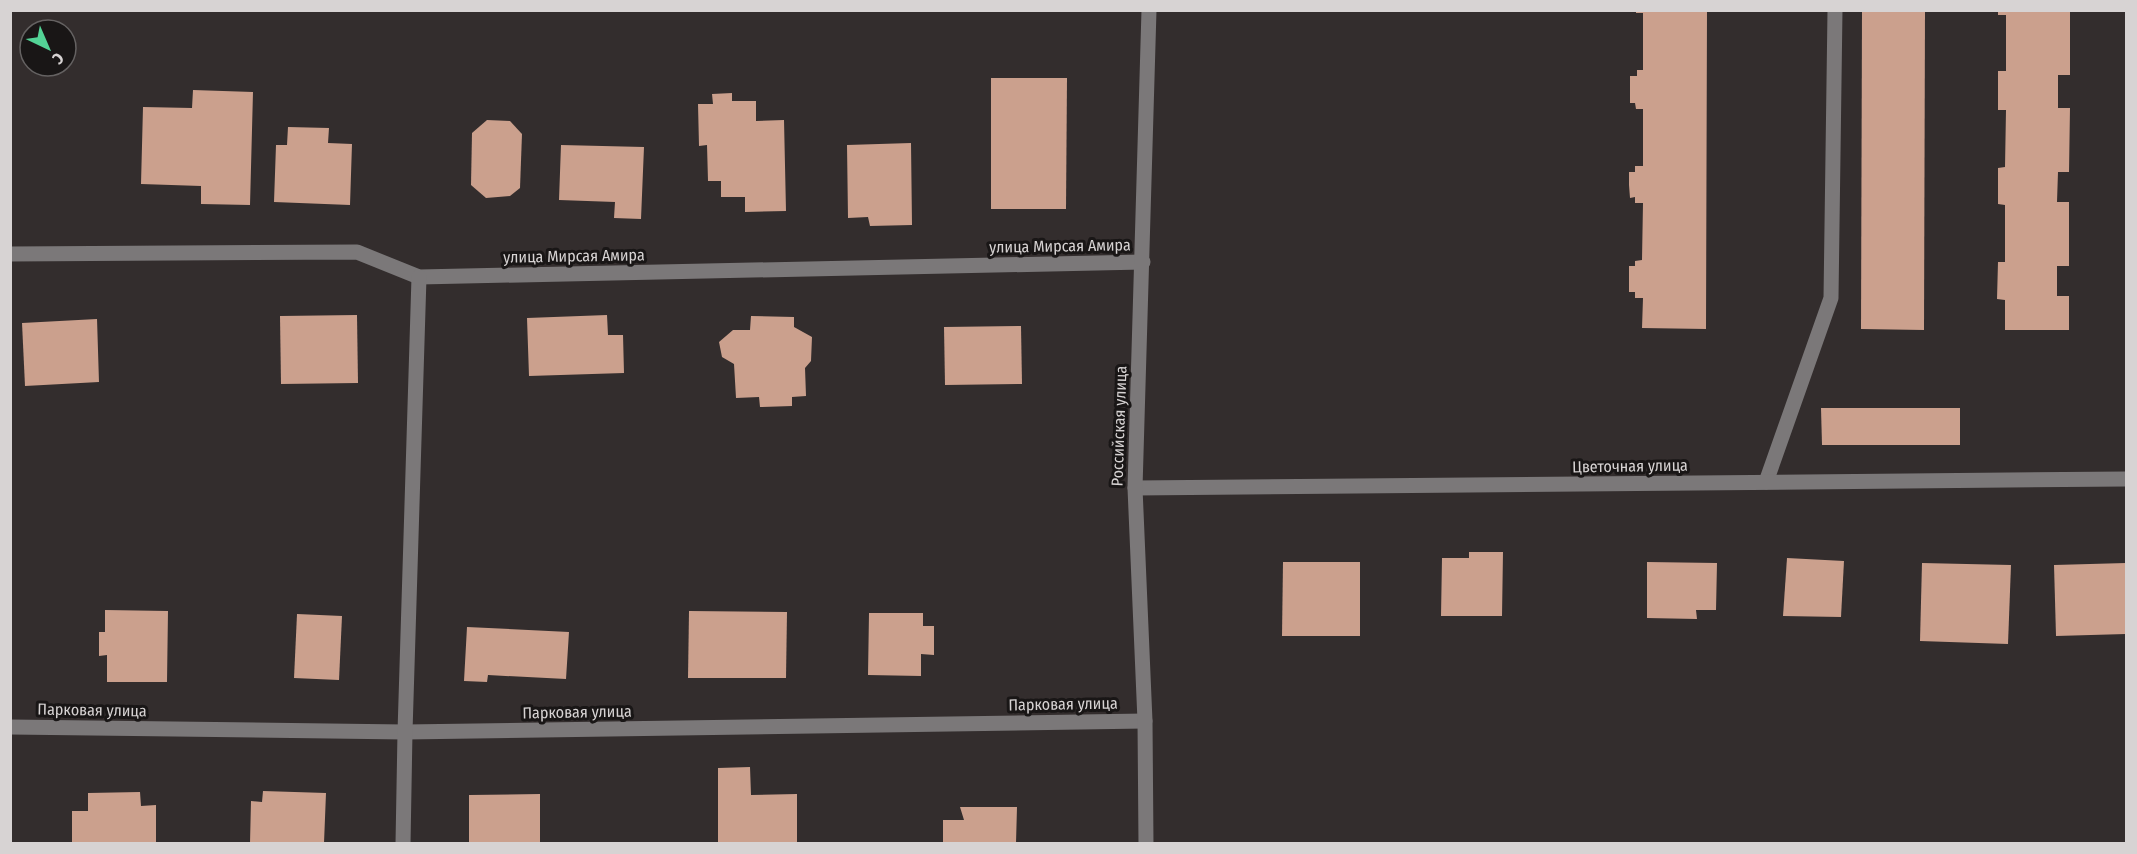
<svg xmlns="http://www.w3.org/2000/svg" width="2137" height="854" font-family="'Fira Sans Condensed',sans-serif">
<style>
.building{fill:#cba08d}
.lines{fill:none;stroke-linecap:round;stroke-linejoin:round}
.minor{stroke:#7b7879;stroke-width:15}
.labels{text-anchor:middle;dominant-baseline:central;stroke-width:6;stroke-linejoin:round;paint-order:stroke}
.street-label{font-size:16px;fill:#d7d3d3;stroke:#191616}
</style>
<rect width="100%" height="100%" fill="#332d2d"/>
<g class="building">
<polygon points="1636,10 1707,10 1706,329 1642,328 1643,298 1635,298 1635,292 1629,292 1629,266 1635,266 1635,261 1642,260 1643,203 1635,203 1635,197 1630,198 1629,185 1629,172 1635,172 1635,166 1643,166 1643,109 1636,109 1635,103 1630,103 1630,76 1637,76 1637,70 1643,70 1643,13 1636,13"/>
<polygon points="1862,10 1925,10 1924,330 1861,329"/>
<polygon points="1998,10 2070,12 2070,75 2058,75 2058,108 2070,108 2069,172 2058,172 2057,202 2069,202 2069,266 2057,266 2057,296 2069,296 2069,330 2005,330 2005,300 1997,299 1998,262 2005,262 2005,205 1998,204 1998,168 2005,167 2006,110 1998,110 1998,71 2006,71 2006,15 1998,15"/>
<polygon points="991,78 1067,78 1066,209 991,209"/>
<polygon points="193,90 253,92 250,205 201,204 201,186 141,184 143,107 192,108"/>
<polygon points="732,93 732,101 756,101 756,121 784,120 786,211 745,212 745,197 721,197 721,181 708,181 707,145 699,146 698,104 713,104 712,94"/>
<polygon points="487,120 510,121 522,134 520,188 510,196 486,198 471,185 472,133"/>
<polygon points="288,127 329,128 328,143 352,144 350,205 274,202 276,145 287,145"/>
<polygon points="911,143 912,225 870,226 868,217 848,218 847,145"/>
<polygon points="561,145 644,147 641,219 614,218 615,202 559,200"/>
<polygon points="357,315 358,383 281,384 280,316"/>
<polygon points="607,315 608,335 623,335 624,373 529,376 527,318"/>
<polygon points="751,316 794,317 794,327 812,337 811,361 805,368 806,396 792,397 792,406 760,407 759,397 736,398 734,364 722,357 719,342 733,330 750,330"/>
<polygon points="97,319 99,382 25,386 22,323"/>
<polygon points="1021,326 1022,384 945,385 944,327"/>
<polygon points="1821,408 1960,408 1960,445 1822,445"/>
<polygon points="1469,552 1503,552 1502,616 1441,616 1442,558 1469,558"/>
<polygon points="1787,558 1844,561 1841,617 1783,616"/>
<polygon points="1283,562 1360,562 1360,636 1282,636"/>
<polygon points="1647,562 1717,563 1716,610 1696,610 1697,619 1647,618"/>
<polygon points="1922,563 2011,565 2008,644 1920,641"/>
<polygon points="2126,563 2126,634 2056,636 2054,565"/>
<polygon points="105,610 168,611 167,682 107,682 107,655 99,656 99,632 105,632"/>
<polygon points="689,611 787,612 786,678 688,678"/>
<polygon points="869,613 923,613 923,626 934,626 934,655 921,654 921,676 868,675"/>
<polygon points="297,614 342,616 339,680 294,678"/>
<polygon points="467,627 569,632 566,679 488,675 487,682 464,681"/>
<polygon points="750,767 751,795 797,794 797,843 718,843 718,768"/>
<polygon points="263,791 326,793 324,843 250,843 251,801 262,802"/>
<polygon points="140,792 141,806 156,805 156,843 72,843 72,811 88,811 88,793"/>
<polygon points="540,794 540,843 469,843 469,795"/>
<polygon points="960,807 1017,807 1016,843 943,843 943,820 964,820"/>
</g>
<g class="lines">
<g class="minor">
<polyline points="10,254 357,252 419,277 1143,262"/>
<polyline points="1766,482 1831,298 1835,10"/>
<polyline points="1135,488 2126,479"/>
<polyline points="10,727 405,732 1145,721"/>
<polyline points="403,844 405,732 419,277"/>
<polyline points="1146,844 1145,721 1135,488 1149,10"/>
</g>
</g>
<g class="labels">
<g class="street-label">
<text transform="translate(1060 246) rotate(-1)">улица Мирсая Амира</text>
<text transform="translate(574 256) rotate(-1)">улица Мирсая Амира</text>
<text transform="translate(1119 426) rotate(-88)">Российская улица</text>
<text transform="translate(1630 466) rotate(-1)">Цветочная улица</text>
<text transform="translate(1063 704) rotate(-1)">Парковая улица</text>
<text transform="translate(92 710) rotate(1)">Парковая улица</text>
<text transform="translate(577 712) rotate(-1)">Парковая улица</text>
</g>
</g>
<rect width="2137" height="854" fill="none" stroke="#d7d3d3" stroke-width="24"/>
<g transform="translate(48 48) rotate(136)"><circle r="28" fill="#191616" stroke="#656262" stroke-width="1.5"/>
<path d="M0-4.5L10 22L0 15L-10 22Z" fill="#53d396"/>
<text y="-9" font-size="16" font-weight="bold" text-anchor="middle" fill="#d7d3d3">С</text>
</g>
</svg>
